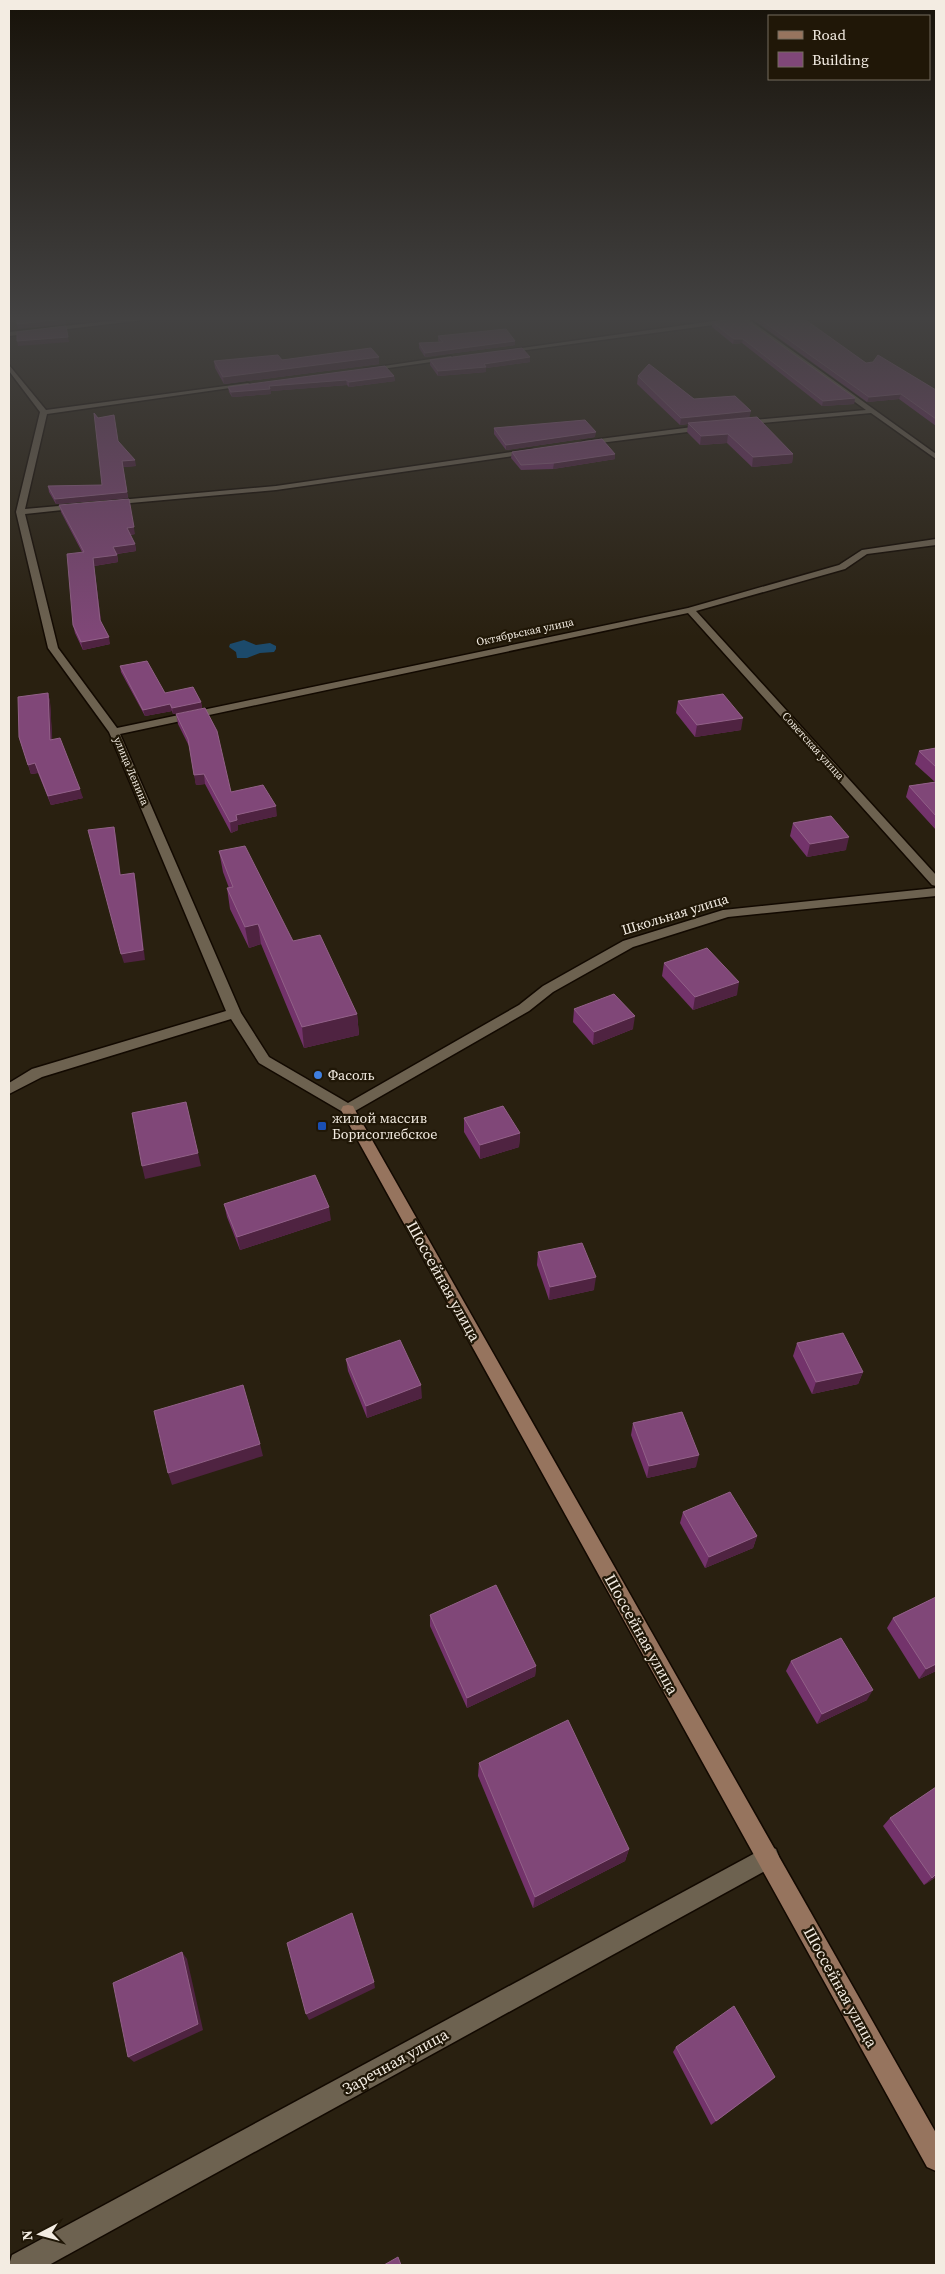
<svg xmlns="http://www.w3.org/2000/svg" width="945" height="2274" font-family="'Source Serif 4',serif">
<style>
.water{fill:#1c4a6b}
.lines{fill:none;stroke-linecap:round;stroke-linejoin:round}
.street-casing{stroke:#120900;stroke-width:3}
.secondary-casing{stroke:#120900;stroke-width:3}
.street{fill:#6d6250;fill-rule:evenodd}
.secondary{fill:#96745e;fill-rule:evenodd}
.wall{fill:#73336b}
.shaded-wall{fill:#4f2341}
.building{fill:#804778;stroke:#926188}
.shop-dot{fill:#3f7fe0;stroke:#201707;stroke-width:2}
.transit-dot{fill:#1a4fb4;stroke:#201707;stroke-width:2}
.labels{text-anchor:middle;dominant-baseline:central;stroke-width:4.5;stroke-linejoin:round;paint-order:stroke}
.far-street-label{font-size:11px;fill:#f3ece2;stroke:#201707}
.street-label{font-size:14px;fill:#f3ece2;stroke:#201707}
.poi-label{font-size:14px;fill:#f3ece2;stroke:#201707;text-anchor:start}
.near-street-label{font-size:16px;fill:#f3ece2;stroke:#201707}
</style>
<rect width="100%" height="100%" fill="#292010"/>
<polygon class="water" points="244,640 256,645 270,643 276,646 276,649 274,652 260,653 247,658 237,658 236,652 229,647 230,644"/>
<g class="lines">
<g class="street-casing">
<g id="street">
<polygon points="137,318 160,318 9,336 9,332"/>
<polygon points="735,318 747,318 936,454 936,459 871,413 740,425 739,423 743,421 866,410 743,321 504,353 501,351"/>
<polygon points="451,356 453,359 367,371 364,369"/>
<polygon points="9,365 46,410 248,383 251,385 47,414 25,509 81,504 85,506 81,508 25,514 58,648 117,728 688,608 839,565 862,550 936,539 936,545 867,554 845,569 696,611 936,875 936,886 932,885 688,613 120,734 241,1013 269,1057 348,1103 519,1005 543,986 623,941 723,910 936,888 936,896 728,917 633,947 553,992 529,1011 348,1115 259,1063 231,1019 42,1077 9,1094 9,1083 32,1069 226,1011 109,732 48,648 16,512 40,412 9,371"/>
<polygon points="708,425 712,427 711,429 584,445 580,443 584,441"/>
<polygon points="532,449 536,451 535,453 276,490 108,505 104,503 108,501 276,486"/>
<polygon points="768,1846 776,1849 779,1857 776,1865 49,2265 9,2265 12,2255"/>
</g>
</g>
<g class="secondary-casing">
<polygon id="secondary" points="348,1105 353,1106 355,1110 936,2133 936,2171 927,2167 341,1110 343,1106"/>
</g>
<use href="#street" class="street"/>
<use href="#secondary" class="secondary"/>
</g>
<g class="wall">
<polygon points="751,318 803,318 866,363 936,390 936,426 899,399 867,402"/>
<polygon points="712,322 855,398 854,404 822,406 742,343 733,344 712,327"/>
<polygon points="438,336 515,341 515,345 425,357 419,348 419,343 439,342 438,341"/>
<polygon points="379,357 379,364 224,384 215,368 214,361"/>
<polygon points="430,360 530,362 486,368 486,372 438,376 430,365"/>
<polygon points="394,376 395,381 349,387 347,385 271,391 271,394 232,397 229,392 228,387"/>
<polygon points="638,376 694,399 750,418 793,454 792,463 752,467 727,443 700,445 687,432 688,424 680,425 637,384"/>
<polygon points="494,428 595,437 506,450 494,434"/>
<polygon points="118,441 136,466 123,467 128,498 56,504 49,492 48,486 102,485"/>
<polygon points="512,452 615,454 615,459 553,469 521,470 511,458"/>
<polygon points="59,505 135,534 130,535 135,544 136,551 117,554 118,562 94,566 101,622 110,644 83,650 75,633 73,625 82,552 61,512"/>
<polygon points="120,666 165,693 201,702 202,708 173,714 172,711 145,716 121,672"/>
<polygon points="48,693 50,702 52,740 83,798 51,805 38,773 31,774 19,737"/>
<polygon points="678,701 741,730 695,737 676,713"/>
<polygon points="176,714 231,792 277,816 238,825 238,830 231,833 205,784 196,785 190,748 178,724"/>
<polygon points="936,748 936,830 906,797 909,786 935,782 915,764 919,751"/>
<polygon points="793,823 846,850 807,857 790,836"/>
<polygon points="219,851 293,941 357,1014 359,1035 304,1048 261,944 249,948 230,909 227,888 229,888 223,872"/>
<polygon points="664,963 737,995 693,1010 662,976"/>
<polygon points="574,1009 633,1029 593,1045 573,1022"/>
<polygon points="464,1118 520,1133 519,1147 480,1159 464,1132"/>
<polygon points="224,1204 331,1220 240,1250 227,1217"/>
<polygon points="538,1252 594,1290 549,1300 537,1265"/>
<polygon points="797,1343 863,1372 858,1384 812,1394 793,1356"/>
<polygon points="346,1359 422,1398 367,1418 348,1371"/>
<polygon points="633,1423 696,1467 647,1478 631,1435"/>
<polygon points="683,1512 757,1536 753,1548 705,1568 680,1523"/>
<polygon points="936,1597 936,1671 919,1679 887,1628 893,1618"/>
<polygon points="430,1615 536,1666 535,1676 467,1708 430,1626"/>
<polygon points="791,1661 867,1700 817,1724 786,1671"/>
<polygon points="479,1763 629,1849 625,1861 533,1908 478,1776"/>
<polygon points="890,1818 936,1877 924,1885 883,1826"/>
<polygon points="676,2047 775,2077 711,2125 673,2052"/>
</g>
<g class="shaded-wall">
<polygon points="66,318 66,324 18,329 17,324"/>
<polygon points="681,318 721,318 681,321"/>
<polygon points="67,331 69,342 18,346 17,341"/>
<polygon points="734,339 743,339 742,343 733,344"/>
<polygon points="515,341 515,345 425,357 425,353"/>
<polygon points="379,357 379,364 224,384 223,377"/>
<polygon points="530,357 530,362 486,368 486,372 438,376 438,371"/>
<polygon points="394,376 395,381 349,387 349,382"/>
<polygon points="346,380 347,385 271,391 271,394 232,397 231,392 269,386"/>
<polygon points="901,394 899,399 867,402 869,397"/>
<polygon points="855,398 854,404 822,406 823,401"/>
<polygon points="751,411 749,419 688,423 688,424 680,425 681,418"/>
<polygon points="596,432 595,437 506,450 506,445"/>
<polygon points="728,434 727,443 700,445 701,436"/>
<polygon points="615,454 615,459 553,469 554,463"/>
<polygon points="793,454 792,463 752,467 753,457"/>
<polygon points="135,460 136,466 123,467 128,498 56,504 55,499 127,492 122,461"/>
<polygon points="130,506 135,534 128,535 127,528"/>
<polygon points="135,544 136,551 115,554 113,547"/>
<polygon points="117,555 118,562 94,566 102,628 100,620 93,558"/>
<polygon points="109,637 110,644 83,650 81,642"/>
<polygon points="48,693 50,702 53,750 50,740"/>
<polygon points="201,702 202,708 173,714 172,708"/>
<polygon points="170,704 172,711 145,716 143,710"/>
<polygon points="743,718 741,730 695,737 697,725"/>
<polygon points="35,763 38,773 31,774 28,765"/>
<polygon points="204,774 205,784 196,785 194,775"/>
<polygon points="80,789 83,798 51,805 48,796"/>
<polygon points="276,806 277,816 238,825 238,830 231,833 230,822 236,815"/>
<polygon points="114,827 116,836 122,885 120,875"/>
<polygon points="849,837 846,850 807,857 810,844"/>
<polygon points="134,873 136,882 145,960 124,963 121,954"/>
<polygon points="258,924 261,944 249,948 245,927"/>
<polygon points="739,982 737,995 693,1010 695,997"/>
<polygon points="357,1014 359,1035 304,1048 302,1027"/>
<polygon points="635,1016 633,1029 593,1045 594,1032"/>
<polygon points="520,1133 519,1147 480,1159 480,1145"/>
<polygon points="198,1153 201,1166 145,1179 142,1166"/>
<polygon points="329,1207 331,1220 240,1250 237,1237"/>
<polygon points="596,1277 594,1290 549,1300 550,1287"/>
<polygon points="863,1372 858,1384 812,1394 816,1382"/>
<polygon points="421,1385 422,1398 367,1418 366,1406"/>
<polygon points="260,1444 263,1456 172,1485 168,1473"/>
<polygon points="699,1455 696,1467 647,1478 649,1466"/>
<polygon points="757,1536 753,1548 705,1568 709,1557"/>
<polygon points="936,1664 936,1671 919,1679 926,1669"/>
<polygon points="536,1666 535,1676 467,1708 467,1698"/>
<polygon points="873,1690 867,1700 817,1724 822,1714"/>
<polygon points="629,1849 625,1861 533,1908 535,1897"/>
<polygon points="936,1874 936,1877 924,1885 932,1878"/>
<polygon points="182,1952 187,1959 203,2030 134,2062 128,2057"/>
<polygon points="374,1982 375,1988 309,2020 306,2014"/>
<polygon points="775,2077 770,2082 711,2125 716,2121"/>
</g>
<g class="building">
<polygon points="17,318 65,318 65,319 17,324"/>
<polygon points="743,318 855,398 823,401 743,339 734,339 712,322"/>
<polygon points="758,318 803,318 866,363 873,362 878,355 936,390 936,419 901,394 869,397"/>
<polygon points="66,326 68,337 17,341 17,332"/>
<polygon points="506,329 515,341 425,353 419,343 443,342 438,336"/>
<polygon points="371,348 379,357 223,377 214,361 278,355 282,360"/>
<polygon points="522,348 530,357 484,364 486,367 438,371 430,360"/>
<polygon points="649,364 694,399 735,396 751,411 681,418 638,376"/>
<polygon points="385,366 394,376 349,382 346,380 269,386 270,389 231,392 228,387"/>
<polygon points="94,413 98,418 114,415 118,441 135,460 122,461 127,492 55,499 48,486 102,485"/>
<polygon points="757,417 793,454 753,457 728,434 701,436 688,423"/>
<polygon points="585,420 596,432 506,445 494,428"/>
<polygon points="602,439 615,454 554,463 521,465 512,452"/>
<polygon points="129,499 134,527 127,528 135,544 113,547 117,555 93,558 100,620 109,637 81,642 73,625 67,554 84,552 59,505"/>
<polygon points="147,661 165,693 193,687 201,702 172,708 170,704 143,710 120,666"/>
<polygon points="48,693 50,740 60,738 80,789 48,796 35,763 28,765 19,737 18,697"/>
<polygon points="723,694 743,718 697,725 678,701"/>
<polygon points="205,708 217,731 231,792 263,785 276,806 236,815 237,820 230,822 204,774 194,775 188,739 176,714"/>
<polygon points="936,748 936,767 919,751"/>
<polygon points="936,782 936,816 909,786"/>
<polygon points="831,816 849,837 810,844 793,823"/>
<polygon points="114,827 120,875 134,873 143,950 121,954 88,830"/>
<polygon points="245,846 293,941 320,935 357,1014 302,1027 258,924 245,927 227,888 233,887 219,851"/>
<polygon points="707,948 739,982 695,997 664,963"/>
<polygon points="614,994 635,1016 594,1032 574,1009"/>
<polygon points="186,1102 198,1153 142,1166 132,1113"/>
<polygon points="503,1106 520,1133 480,1145 464,1118"/>
<polygon points="315,1175 329,1207 237,1237 224,1204"/>
<polygon points="582,1243 596,1277 550,1287 538,1252"/>
<polygon points="843,1333 863,1372 816,1382 797,1343"/>
<polygon points="400,1340 421,1385 366,1406 346,1359"/>
<polygon points="243,1385 260,1444 168,1473 154,1411"/>
<polygon points="682,1412 699,1455 649,1466 633,1423"/>
<polygon points="730,1492 757,1536 709,1557 683,1512"/>
<polygon points="496,1585 536,1666 467,1698 430,1615"/>
<polygon points="936,1597 936,1664 926,1669 893,1618"/>
<polygon points="841,1638 873,1690 822,1714 791,1661"/>
<polygon points="568,1720 629,1849 535,1897 479,1763"/>
<polygon points="936,1787 936,1874 932,1878 890,1818"/>
<polygon points="352,1913 374,1982 306,2014 287,1943"/>
<polygon points="182,1952 198,2024 128,2057 113,1983"/>
<polygon points="734,2006 775,2077 716,2121 676,2047"/>
<polygon points="398,2257 401,2265 384,2265"/>
</g>
<linearGradient id="sky" x2="0" y2="1"><stop stop-color="#171209"/><stop offset="0.5" stop-color="#434242"/><stop offset="1" stop-color="#434242" stop-opacity="0"/></linearGradient>
<rect width="945" height="637" fill="url(#sky)"/>
<circle class="shop-dot" cx="318" cy="1075" r="5"/>
<rect class="transit-dot" x="317" y="1121" width="10" height="10" rx="2.5"/>
<g class="labels">
<g class="far-street-label">
<text transform="translate(525 632) rotate(-12)">Октябрьская улица</text>
<text transform="translate(813 746) rotate(48)">Советская улица</text>
<text transform="translate(131 771) rotate(67)">улица Ленина</text>
</g>
<g class="street-label">
<text transform="translate(675 914) rotate(-17)">Школьная улица</text>
</g>
<g class="poi-label">
<text x="328" y="1075">Фасоль</text>
<text x="332" y="1118">жилой массив<tspan x="332" dy="16">Борисоглебское</tspan></text>
</g>
<g class="near-street-label">
<text transform="translate(444 1281) rotate(61)">Шоссейная улица</text>
<text transform="translate(642 1634) rotate(61)">Шоссейная улица</text>
<text transform="translate(841 1987) rotate(61)">Шоссейная улица</text>
<text transform="translate(395 2061) rotate(-29)">Заречная улица</text>
</g>
</g>
<rect width="945" height="2274" fill="none" stroke="#f3ece2" stroke-width="20"/>
<rect x="768" y="15" width="162" height="65" fill="#201707" stroke="#746c5f"/>
<rect x="778" y="31" width="25" height="8" fill="#96745e" stroke="#746c5f"/>
<text x="812" y="40" font-size="15" fill="#f3ece2">Road</text>
<rect x="778" y="52" width="25" height="15" fill="#804778" stroke="#746c5f"/>
<text x="812" y="65" font-size="15" fill="#f3ece2">Building</text>
<g transform="translate(40 2234) rotate(264)" stroke="#201707" stroke-width="4" paint-order="stroke">
<path d="M0-4L9 19L0 12L-9 19Z" fill="#f3ece2"/>
<text y="-8" font-size="14" font-weight="bold" text-anchor="middle" fill="#f3ece2">N</text>
</g>
</svg>
